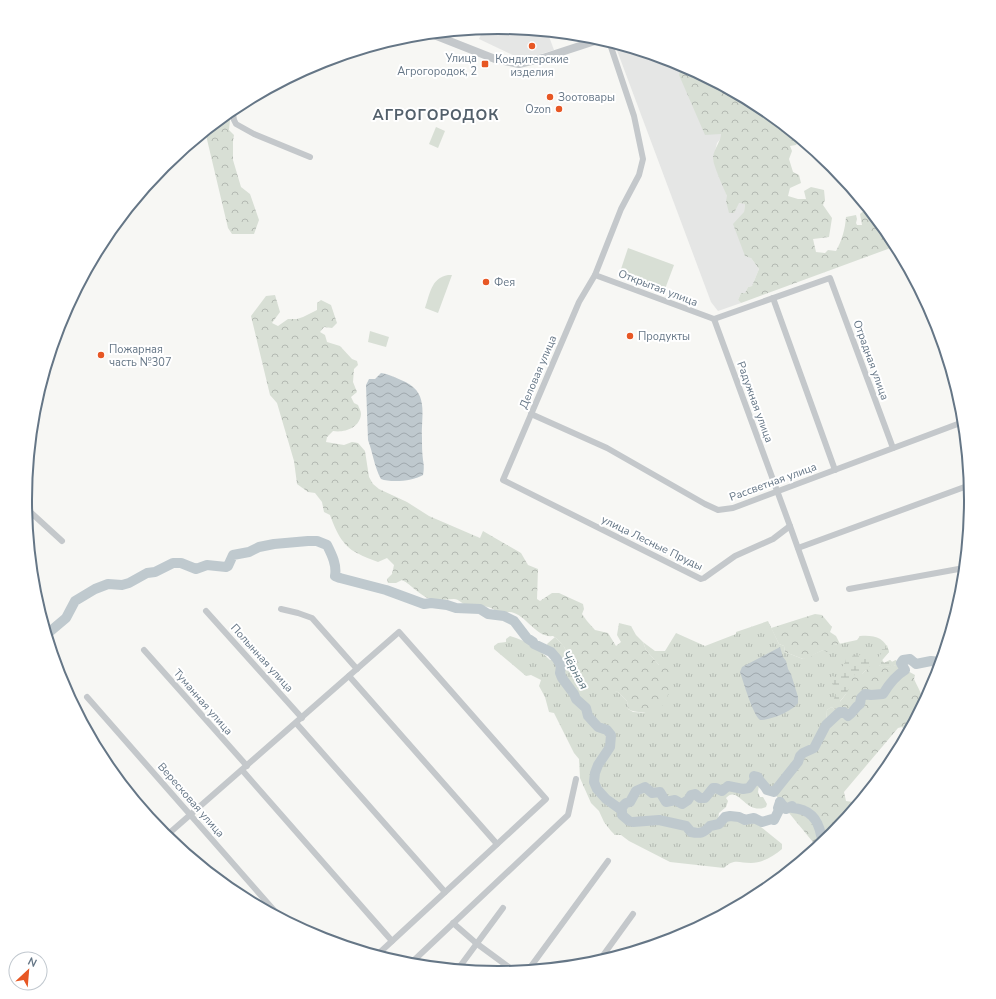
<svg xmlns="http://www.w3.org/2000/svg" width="996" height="999" font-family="'Nunito Sans',sans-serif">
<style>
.built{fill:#e5e6e5}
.grass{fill:url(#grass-tufts)}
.forest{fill:url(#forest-crowns)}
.wetland{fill:url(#wetland-marsh)}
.park{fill:#d8dfd5}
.water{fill:url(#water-waves)}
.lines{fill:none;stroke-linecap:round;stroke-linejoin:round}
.river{stroke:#bfc9ce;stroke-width:10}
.minor{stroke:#c4c8cb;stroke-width:6}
.tertiary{stroke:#c4c8cb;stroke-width:8}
.poi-dot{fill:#e75724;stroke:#fff;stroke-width:1.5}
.labels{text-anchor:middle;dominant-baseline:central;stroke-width:4;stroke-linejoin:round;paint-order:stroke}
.poi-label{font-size:11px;fill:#657686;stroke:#fff;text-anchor:start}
.street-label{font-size:11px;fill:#657686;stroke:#fff}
.water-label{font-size:12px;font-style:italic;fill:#617882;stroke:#fff}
.district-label{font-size:15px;font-weight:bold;letter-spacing:1px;fill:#53606b;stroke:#fff}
.rim{fill:none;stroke:#657686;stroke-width:2}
</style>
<defs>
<pattern id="grass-tufts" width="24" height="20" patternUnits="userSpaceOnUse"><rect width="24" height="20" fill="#d8dfd5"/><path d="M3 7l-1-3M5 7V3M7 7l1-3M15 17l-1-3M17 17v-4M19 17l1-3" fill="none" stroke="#b3b9b2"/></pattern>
<pattern id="forest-crowns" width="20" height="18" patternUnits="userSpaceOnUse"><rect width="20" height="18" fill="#d8dfd5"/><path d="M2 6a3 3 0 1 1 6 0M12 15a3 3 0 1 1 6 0" fill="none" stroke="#b3b9b2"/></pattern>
<pattern id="wetland-marsh" width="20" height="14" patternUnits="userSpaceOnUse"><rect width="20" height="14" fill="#d8dfd5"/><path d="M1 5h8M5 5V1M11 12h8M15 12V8" fill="none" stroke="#b3b9b2"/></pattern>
<pattern id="water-waves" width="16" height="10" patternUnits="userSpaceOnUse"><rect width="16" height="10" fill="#bfc9ce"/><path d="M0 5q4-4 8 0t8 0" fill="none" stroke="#9fa8ad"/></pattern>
</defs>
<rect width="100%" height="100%" fill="#f7f7f4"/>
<g class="built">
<polygon points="498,27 547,31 554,50 528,58 519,58 479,39 484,28"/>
<polygon points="619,44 679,63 721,134 721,138 717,143 713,159 727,196 739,203 745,204 744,212 751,258 759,269 752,286 748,287 745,293 741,293 738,300 741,303 718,311 711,302 615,45"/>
</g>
<path class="grass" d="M768 621 779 644 784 646 785 652 803 659 834 645 857 640 860 636C874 635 885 637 889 652L882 660 884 663 890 660 892 662 896 660 897 665 883 667 879 665 865 670 840 701 827 710 826 725 814 748 803 753 800 756 798 762 774 792 767 790C764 784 760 783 758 777L754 776 755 780 759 785 758 792 760 797H763L767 804 766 807C746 816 738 784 726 798L728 801 726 807 719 813 718 819 710 825 719 824 725 817 730 816 739 817 745 820 756 819 761 827 782 844V849C774 856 762 863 751 863 739 863 734 858 724 868L670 862 629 841 621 835H615L611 831 604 822 599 811 591 803 580 778 579 759 574 753 554 713 549 712 545 697 539 686 541 680 531 675 526 676 494 649V646L498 643 506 642V639L510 636C527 641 538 648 550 660L557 659 559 656 554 651 548 647 547 644 555 637 563 645 582 680 618 692 627 701 628 709 633 712 647 713 659 665 646 650 643 642 655 651H665L676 633 705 646 736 634V632Z"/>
<g class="forest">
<path d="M679 63 761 106 800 138 796 145 790 146 792 151 789 159 793 172 799 175 801 183 790 188 788 196 798 199H806L804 191 811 187 824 190 825 200 823 205 832 218 829 237 813 239 816 252 825 253 828 250 836 251C842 240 845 230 846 217L856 215 857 219 856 223 857 225H862L860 214 866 209 869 210 891 237 896 246 741 303 738 300 741 293H745L748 287 752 286 759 269 751 258 745 256 733 224 744 212 745 204 739 203 734 213H729L726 201 727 196C724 189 712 163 713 157 714 149 721 141 721 134L705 135 679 75 681 67Z"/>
<polygon points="231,110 229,130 234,135 233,141 233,160 241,187 250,194 259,220 254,234 232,234 228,228 205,131"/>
<path d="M275 295 280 312 272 323 278 326 288 319H297L303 317 317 310V303L321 300 331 305 337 323 332 328 324 327 320 332 325 335 327 342 340 346 352 359 357 361 358 365 354 369 353 382 357 392 351 397 354 403 358 405C359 408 361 411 361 414 360 428 344 433 333 431L327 437 326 442 344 445 352 442 358 443 365 451 369 477 373 484 379 489 407 502 429 516 480 538 483 531 521 553 528 565 538 569 537 599 540 601 552 593H559L583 604 584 609 582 614 587 621 595 630 608 633 616 646 621 642 617 635 619 623 631 626 636 635 643 642 646 650 659 665 665 666 670 672V682L667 700 658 711 650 715C643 710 636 714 628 709L627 701 618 692 612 691 609 695C600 691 588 687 582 679 571 666 568 645 553 636 537 638 528 618 514 613 510 611 504 613 499 613 496 612 494 609 491 608 484 605 475 607 467 605 462 604 459 599 454 599 445 599 438 602 430 599 419 595 412 585 402 580L396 583H388L387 579 392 574 394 565 387 558 378 562C371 559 364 557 357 553 342 546 335 529 330 515L324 512 322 502 315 493 308 492 297 484 294 461 277 403 270 395 251 316 266 296Z"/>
<polygon points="815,614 822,615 832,627 830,632 836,636 840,644 834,645 834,650 827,652 823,650 813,655 810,658 803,659 785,652 784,646 779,644 771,628"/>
<path d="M871 665H879L883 667 897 665 915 675 914 679C920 693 929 701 915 712L917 715 907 733 902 727 898 728 844 792 846 801 853 802 856 806 832 834 817 847 780 802 774 792 798 762 800 756 803 753 814 748 826 725 827 710 831 707 835 709C838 703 846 695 848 690 851 684 851 679 855 674H862Z"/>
</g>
<polygon class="wetland" points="887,645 889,652 882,660 884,663 890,660 892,662 896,660 897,665 883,667 879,665 871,665 862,674 855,674 851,678 848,691 840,701 840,707 835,709 831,707 835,696 836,687 832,684 832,680 831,677 832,676 838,678 843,670 841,668 845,663 846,659 851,659 853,655 858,656 861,654 863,655 867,654 875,660 881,654 882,649 885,649 885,646"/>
<g class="park">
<polygon points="436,127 445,131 438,148 429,144"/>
<polygon points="628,248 674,265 665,289 620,272"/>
<path d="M448 275H452L438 313 425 308C430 294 431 278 448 275Z"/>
<polygon points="370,331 389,337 386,347 368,342"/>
</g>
<g class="water">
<path d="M381 373C388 374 394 377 401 380 430 391 421 414 422 438 422 445 422 453 423 460 424 466 424 469 423 475 414 481 391 483 381 479 374 466 373 453 368 440L366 385 369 379H375Z"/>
<path d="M780 647 783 657 786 661 788 669 791 674 798 697V703C791 712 771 720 760 720 752 713 744 683 740 672L742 667Z"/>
</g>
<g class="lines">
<g class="river">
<path d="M47 634 66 618 75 601 95 589 108 584 122 585 129 583 147 573 155 572 173 563H181L196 569 207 565 226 567 228 566 233 555 249 552 259 547 274 544 308 541H317L327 545C332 555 337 565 335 576L340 578 386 590 424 604 431 603 447 605 456 608 480 609 488 614 504 616 514 621 527 638 533 642 534 644 551 652 557 659 561 666 560 673 562 678 574 694 576 699 586 708 588 716 598 727 607 730 611 735 610 747 598 765 595 773 594 782 597 789 606 799 620 809 626 803 630 802 636 791 645 787 652 793 660 792 666 802 675 800 682 804 688 800 691 795 695 794 700 798H705L713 788H716L722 791 728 786 743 789 749 788 755 780 754 776 758 777C760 783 764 784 767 790L774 792 798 762 800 756 803 753 814 748 826 725 840 712H844L848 716C853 713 855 707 860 704L861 698 865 694 871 695 883 694C889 684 895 676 905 670L901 663 903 660 910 659 916 664 931 661 941 662"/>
<path d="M780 802 786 809 792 806V808C810 809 818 819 821 835L828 836 829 837"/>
<path d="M620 809 622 811V815L629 821 633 822 659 820 686 826 691 832C700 834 704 833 710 826L719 824 725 817 730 816 739 817 745 820 754 818 762 822 772 819 774 820 779 810 778 808 780 802"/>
</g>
<g class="minor">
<polyline points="609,41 634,116 643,159 639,175 621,209 595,275 579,302 503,480 701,579 704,578 735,556 773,539 790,526 816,599"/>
<polyline points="235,106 233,114 234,120 236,124 254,134 310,157"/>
<polyline points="595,275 714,319"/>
<polyline points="773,298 835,470"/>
<polyline points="714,319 830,278 893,448"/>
<polyline points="714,319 790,526"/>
<polyline points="531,414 607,448 705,504 718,510 733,508 963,422"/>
<polyline points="26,508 62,541"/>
<polyline points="798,548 970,485"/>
<polyline points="849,589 964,568"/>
<polyline points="281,609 298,613 312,618 357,669"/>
<polyline points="206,611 302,718"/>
<polyline points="144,650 247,766"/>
<polyline points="349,676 497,844"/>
<polyline points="87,697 279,916"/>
<polyline points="296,723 445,892"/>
<polyline points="242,770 392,941"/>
<polyline points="166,836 399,632 546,799 377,955"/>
<polyline points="453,923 476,943 514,971"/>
<polyline points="599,961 633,914"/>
<polyline points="410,964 568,815 576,779"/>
<polyline points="458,969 503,908"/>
<polyline points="529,969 608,861"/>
</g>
<polyline class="tertiary" points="429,33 495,59 519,64 543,58 601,39"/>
</g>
<g class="poi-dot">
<circle cx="532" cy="46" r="4"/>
<rect x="481" y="60" width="8" height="8" rx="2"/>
<circle cx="550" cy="97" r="4"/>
<circle cx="559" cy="109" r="4"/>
<circle cx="486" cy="282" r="4"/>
<circle cx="630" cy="336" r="4"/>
<circle cx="101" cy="355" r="4"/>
</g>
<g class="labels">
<g class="poi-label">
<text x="477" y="58" text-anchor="end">Улица<tspan x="477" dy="13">Агрогородок, 2</tspan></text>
<text x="532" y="59" text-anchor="middle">Кондитерские<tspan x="532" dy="13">изделия</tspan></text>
<text x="558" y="97">Зоотовары</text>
<text x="551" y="109" text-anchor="end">Ozon</text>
<text x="494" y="282">Фея</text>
<text x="638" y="336">Продукты</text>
<text x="109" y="349">Пожарная<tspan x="109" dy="13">часть №307</tspan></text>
</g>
<g class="street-label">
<text transform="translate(658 288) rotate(21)">Открытая улица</text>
<text transform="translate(871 360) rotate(70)">Отрадная улица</text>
<text transform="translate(538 372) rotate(-67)">Деловая улица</text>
<text transform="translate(755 402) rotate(70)">Радужная улица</text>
<text transform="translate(773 482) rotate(-20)">Рассветная улица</text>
<text transform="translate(652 543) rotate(26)">улица Лесные Пруды</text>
<text transform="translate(262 658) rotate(48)">Полынная улица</text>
<text transform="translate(203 702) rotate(49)">Туманная улица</text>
<text transform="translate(191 800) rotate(49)">Вересковая улица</text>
</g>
<g class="water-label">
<text transform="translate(575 670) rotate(61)">Чёрная</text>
</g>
<g class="district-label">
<text x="436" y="115">АГРОГОРОДОК</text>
</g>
</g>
<path d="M0 0H996V999H0ZM32 500a466 466 0 1 1 932 0a466 466 0 1 1-932 0Z" fill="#fff" fill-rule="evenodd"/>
<path class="rim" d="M32 500a466 466 0 1 1 932 0a466 466 0 1 1-932 0Z"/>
<g transform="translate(28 971) rotate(26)"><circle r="19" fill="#ffffff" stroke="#c1c8cf"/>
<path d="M0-3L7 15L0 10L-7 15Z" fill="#e75724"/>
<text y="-6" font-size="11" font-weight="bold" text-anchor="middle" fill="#657686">N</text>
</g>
</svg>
